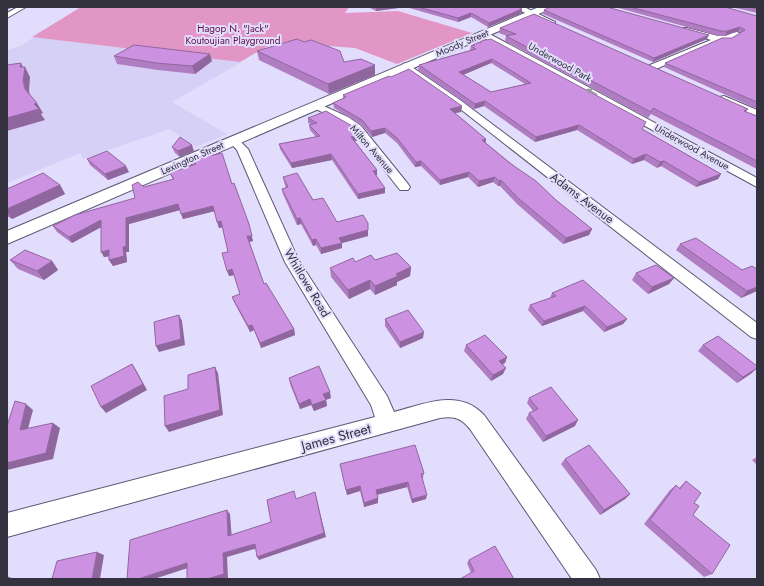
<svg xmlns="http://www.w3.org/2000/svg" width="764" height="586" font-family="Jost,sans-serif">
<style>
.built{fill:#d6d0f6}
.green{fill:#e196c5}
.lines{fill:none;stroke-linecap:round;stroke-linejoin:round}
.stream{fill:#4483b4;fill-rule:evenodd}
.minor-casing{stroke:#5d5873;stroke-width:2}
.tertiary-casing{stroke:#5d5873;stroke-width:2}
.primary-casing{stroke:#5d5873;stroke-width:2}
.minor{fill:#fff;fill-rule:evenodd}
.tertiary{fill:#fff;fill-rule:evenodd}
.primary{fill:#fff;fill-rule:evenodd}
.wall{fill:#b07dc2;fill-rule:evenodd}
.shaded-wall{fill:#90669e}
.building{fill:#cd91e1;stroke:#90669e;fill-rule:evenodd}
.oneway{fill:#99989e}
.labels{text-anchor:middle;dominant-baseline:central;stroke-width:4;stroke-linejoin:round;paint-order:stroke}
.far-park-label{font-size:10px;fill:#5f1049;stroke:#e2ddfc}
.far-street-label{font-size:10px;fill:#33313d;stroke:#e2ddfc}
.street-label{font-size:12px;fill:#33313d;stroke:#e2ddfc}
.near-street-label{font-size:14px;fill:#33313d;stroke:#e2ddfc}
</style>
<rect width="100%" height="100%" fill="#e2ddfc"/>
<polygon class="built" points="34,37 242,62 172,102 227,134 196,147 169,129 83,159 81,153 7,183 7,50 21,46"/>
<polygon class="green" points="81,7 349,7 345,13 398,11 472,33 397,64 355,48 275,42 240,62 32,37"/>
<g class="lines">
<polygon class="stream" points="78,7 82,7 81,8"/>
<g class="minor-casing">
<g id="minor">
<polygon points="18,7 26,7 7,18 7,13"/>
<polygon points="684,28 687,28 718,36 737,32 741,34 733,38 722,40 656,69 650,69 649,67 650,65 711,40 684,32"/>
<polygon points="480,32 486,32 757,178 757,187 480,36"/>
<polygon points="406,63 460,100 757,323 757,339 751,337 454,104 403,68 402,66 403,64"/>
<polygon points="315,102 348,117 361,126 408,184 410,187 408,190 400,190 353,130 340,121 312,107 310,105"/>
<path d="M233 137 237 138 248 149 299 261 387 396 394 412C424 404 459 388 484 415L596 570 600 579H572L470 429C461 418 454 416 440 418L7 537V513L375 417 371 405 285 262 237 150 228 140Z"/>
</g>
</g>
<g class="tertiary-casing">
<g id="tertiary">
<polygon points="513,7 524,7 555,22 554,24 548,24"/>
<polygon points="724,96 757,110 757,118 720,101 718,99 720,97"/>
</g>
</g>
<g class="primary-casing">
<polygon id="primary" points="539,7 552,7 550,9 7,244 7,231"/>
</g>
<use href="#minor" class="minor"/>
<use href="#tertiary" class="tertiary"/>
<use href="#primary" class="primary"/>
</g>
<g class="wall">
<polygon points="368,7 518,7 522,13 488,27 471,17 458,22 406,7 376,11"/>
<polygon points="615,7 725,7 757,16 757,107 755,108 664,67 665,63 732,38 740,33 738,31 725,36 719,36"/>
<polygon points="731,7 757,7 757,13"/>
<polygon points="544,10 707,39 653,62 543,14"/>
<polygon points="500,28 748,109 746,112 757,116 757,169 651,114 648,118 505,41 506,36 507,36 499,33"/>
<path d="M480 41 642 129 721 174 718 179 696 187 661 166 657 168 644 160 632 164 577 130 535 142 484 106 474 109 418 70 419 65 471 50H470L471 46 473 44 480 42ZM491 63 525 84 491 92 463 75Z"/>
<polygon points="257,51 344,62 375,65 375,75 329,94 259,60"/>
<polygon points="114,56 212,61 195,74 158,70 117,64"/>
<polygon points="343,95 462,106 461,112 455,113 486,139 486,143 592,229 589,235 563,244 517,204 500,186 498,186 493,182 478,187 468,177 440,185 421,166 415,167 397,143 385,133 372,137 362,125 334,108 333,103 343,99"/>
<polygon points="308,118 359,140 355,141 377,170 377,175 376,175 385,193 358,199 332,160 292,168 280,149 279,144 316,137 310,130 309,125 311,124 308,123"/>
<polygon points="172,147 194,151 180,157 175,153"/>
<polygon points="87,159 129,172 108,180 90,165"/>
<polygon points="191,160 232,184 253,241 249,242 264,284 294,329 295,335 261,348 254,330 250,332 234,302 232,297 240,294 234,275 229,276 228,252 223,227 219,228 215,211 183,219 180,210 129,224 129,252 126,252 127,262 113,266 109,260 109,256 104,257 101,227 72,243 57,232 53,226 135,198 144,187 173,180 170,173 192,165"/>
<polygon points="283,177 313,200 337,222 368,236 342,243 342,248 321,254 316,245 313,246 301,224 297,225 292,214 283,194 282,189 286,188 284,182"/>
<polygon points="60,185 65,194 12,219 7,216 7,189"/>
<polygon points="680,244 742,270 757,291 741,298 676,250"/>
<polygon points="10,260 52,261 58,270 44,280 18,269"/>
<polygon points="375,260 411,267 410,276 397,282 397,285 375,295 370,289 349,299 331,277 330,268 355,262"/>
<polygon points="636,273 674,278 669,284 648,294 632,280"/>
<polygon points="552,293 627,319 623,324 604,332 583,311 542,326 528,310 530,305 550,298"/>
<polygon points="385,319 423,338 400,348 385,326"/>
<polygon points="466,345 507,357 505,363 502,365 503,374 491,381 464,351"/>
<polygon points="703,345 752,373 737,383 698,351"/>
<polygon points="289,378 331,398 326,400 327,406 314,411 311,405 300,409 290,384"/>
<polygon points="529,398 575,426 543,442 526,419 529,413 533,411 527,403"/>
<polygon points="757,457 757,465 752,460"/>
<polygon points="565,459 630,494 625,499 600,515 561,464"/>
<polygon points="340,464 424,473 423,478 422,479 426,499 412,503 407,487 377,495 378,503 364,507 360,491 347,495"/>
<polygon points="686,481 694,503 693,515 712,574 704,577 644,524 670,490 676,485 679,488"/>
<polygon points="469,560 514,579 471,573 467,563"/>
</g>
<g class="shaded-wall">
<polygon points="7,7 13,7 7,10"/>
<polygon points="376,7 406,7 376,11"/>
<polygon points="522,9 522,13 488,27 489,23"/>
<polygon points="471,13 471,17 458,22 458,18"/>
<polygon points="740,27 738,31 725,36 727,31"/>
<polygon points="709,35 707,39 653,62 654,58"/>
<polygon points="210,54 212,61 195,74 192,66"/>
<polygon points="492,59 491,63 458,77 459,72"/>
<polygon points="21,63 24,69 25,67 30,77 29,91 31,99 25,89 20,67"/>
<polygon points="375,65 375,75 329,94 328,84"/>
<polygon points="485,101 484,106 474,109 475,104"/>
<polygon points="37,103 43,113 41,114 45,120 7,131 7,118 34,104"/>
<polygon points="462,106 461,112 449,114 450,109"/>
<polygon points="579,125 577,130 535,142 536,137"/>
<polygon points="385,128 385,133 372,137 371,131"/>
<polygon points="359,135 359,140 351,142 351,137"/>
<polygon points="486,139 485,144 482,140"/>
<polygon points="192,145 194,151 180,157 178,151"/>
<polygon points="331,154 332,160 292,168 291,163"/>
<polygon points="646,154 644,160 632,164 634,159"/>
<polygon points="421,161 421,166 415,167 416,162"/>
<polygon points="664,161 661,166 657,168 660,162"/>
<polygon points="126,166 129,172 108,180 105,174"/>
<polygon points="377,170 377,175 373,176 373,171"/>
<polygon points="469,172 468,177 440,185 440,180"/>
<polygon points="721,174 718,179 696,187 699,182"/>
<polygon points="495,177 493,182 478,187 479,181"/>
<polygon points="501,180 500,186 498,186 499,181"/>
<polygon points="60,185 65,194 12,219 7,213 7,209"/>
<polygon points="385,188 385,193 358,199 358,194"/>
<polygon points="178,204 180,210 129,224 129,252 126,252 127,262 113,266 109,260 123,247 126,218"/>
<polygon points="213,206 215,211 183,219 181,214"/>
<polygon points="300,218 301,224 297,225 297,219"/>
<polygon points="101,220 105,225 72,243 69,237"/>
<polygon points="221,221 223,227 219,228 217,222"/>
<polygon points="368,223 368,236 342,243 342,248 321,254 321,248"/>
<polygon points="249,224 253,241 249,242 247,236"/>
<polygon points="592,229 589,235 563,244 566,238"/>
<polygon points="316,239 316,245 313,246 312,240"/>
<polygon points="109,250 112,256 104,257 101,252"/>
<polygon points="52,261 58,270 44,280 37,271"/>
<polygon points="411,267 410,276 397,282 397,285 375,295 375,286 396,274"/>
<polygon points="232,269 234,275 229,276 227,271"/>
<polygon points="674,278 669,284 648,294 652,287"/>
<polygon points="370,280 370,289 349,299 348,290"/>
<polygon points="757,287 757,291 741,298 747,291"/>
<polygon points="585,306 583,311 542,326 544,321"/>
<polygon points="179,315 182,321 185,345 159,352 156,346"/>
<polygon points="627,319 623,324 604,332 607,327"/>
<polygon points="252,325 254,330 250,332 248,326"/>
<polygon points="294,329 295,335 261,348 260,343"/>
<polygon points="424,332 423,338 400,348 400,342"/>
<polygon points="507,357 505,363 498,367 499,361"/>
<polygon points="132,364 136,370 147,390 106,413 101,407"/>
<polygon points="215,367 218,373 223,415 169,432 165,426"/>
<polygon points="506,368 503,374 491,381 493,375"/>
<polygon points="757,368 752,373 737,383 743,377"/>
<polygon points="330,392 331,398 324,400 323,394"/>
<polygon points="310,399 311,405 300,409 299,404"/>
<polygon points="326,400 327,406 314,411 312,405"/>
<polygon points="26,404 33,410 26,436 20,430"/>
<polygon points="578,420 575,426 543,442 546,436"/>
<polygon points="53,423 60,428 53,459 7,470 7,463"/>
<polygon points="408,482 407,487 376,495 376,490"/>
<polygon points="360,486 360,491 347,495 346,490"/>
<polygon points="315,492 326,537 259,560 257,557"/>
<polygon points="630,494 625,499 600,515 604,510"/>
<polygon points="427,495 426,499 412,503 412,499"/>
<polygon points="378,498 378,503 364,507 364,503"/>
<polygon points="227,510 230,514 232,540 228,536"/>
<polygon points="255,544 258,548 227,557 228,578 222,579 207,579 223,553"/>
<polygon points="97,552 104,555 100,579 92,579"/>
<polygon points="187,563 191,567 154,579 138,579"/>
<polygon points="7,576 14,579 7,579"/>
</g>
<g class="building">
<polygon points="418,7 518,7 522,9 489,23 471,13 458,18"/>
<polygon points="550,7 607,7 709,35 654,58 544,10"/>
<polygon points="630,7 725,7 757,16 757,102 665,63 722,38 732,38 745,30 740,27 727,31 721,31"/>
<polygon points="748,7 757,7 757,9"/>
<polygon points="534,14 748,109 744,111 757,116 757,161 653,108 651,112 506,36 516,34 500,28"/>
<polygon points="297,39 304,42 311,40 340,51 344,62 361,59 375,65 328,84 257,51"/>
<path d="M491 39 646 122 642 129 721 174 699 182 664 161 660 162 646 154 634 159 579 125 536 137 485 101 475 104 419 65 476 49 471 46 475 45 473 44 482 42 480 41ZM492 59 531 83 491 92 459 72Z"/>
<polygon points="134,45 210,54 192,66 156,63 114,56"/>
<polygon points="21,63 20,67 25,67 23,81 25,89 37,103 34,104 39,109 7,118 7,65"/>
<polygon points="409,69 462,106 450,109 486,139 482,140 511,164 536,181 557,201 592,229 566,238 518,198 501,180 499,181 495,177 479,181 469,172 440,180 421,161 416,162 397,138 385,128 371,131 362,120 333,103 346,97 343,95 389,76 391,77"/>
<polygon points="326,111 352,126 359,135 351,137 377,170 373,171 385,188 358,194 331,154 291,163 279,144 320,136 309,125 317,123 308,118"/>
<polygon points="180,137 192,145 178,151 172,147"/>
<polygon points="107,151 126,166 105,174 87,159"/>
<polygon points="222,153 232,184 234,183 249,224 252,236 247,236 264,284 266,283 294,329 260,343 252,325 248,326 232,297 240,294 232,269 227,271 222,253 228,252 221,221 217,222 213,206 181,214 178,204 126,218 126,246 123,247 124,256 109,260 109,250 101,252 101,220 69,237 53,226 75,215 135,198 132,185 138,182 144,187 174,179 170,173 196,164 191,160 205,154 209,156"/>
<polygon points="43,173 60,185 7,209 7,189"/>
<polygon points="297,173 313,200 323,198 337,222 363,215 368,223 368,230 339,238 342,243 321,248 316,239 312,240 300,218 297,219 282,189 288,187 283,177"/>
<polygon points="696,238 742,270 752,266 757,269 757,287 747,291 680,244"/>
<polygon points="25,250 52,261 37,271 10,260"/>
<polygon points="397,253 411,267 396,274 398,276 375,286 370,280 348,290 330,268 353,258 355,262 371,255 375,260"/>
<polygon points="656,265 674,278 652,287 636,273"/>
<polygon points="583,280 627,319 607,327 585,306 544,321 530,305 556,296 552,293"/>
<polygon points="408,310 424,332 400,342 385,319"/>
<polygon points="179,315 181,339 156,346 154,322"/>
<polygon points="485,335 507,357 499,361 506,368 493,375 466,345"/>
<polygon points="718,336 757,366 757,368 743,377 703,345"/>
<polygon points="132,364 143,384 101,407 91,386"/>
<polygon points="319,366 330,392 323,394 326,400 312,405 310,399 299,404 289,378"/>
<polygon points="215,367 220,410 165,426 164,396 188,389 188,375"/>
<polygon points="551,387 578,420 546,436 529,413 538,409 529,398"/>
<polygon points="15,401 26,404 20,430 53,423 46,453 7,463 7,426"/>
<polygon points="415,445 424,473 421,474 427,495 412,499 408,482 376,490 378,498 364,503 360,486 346,490 340,464"/>
<polygon points="589,445 630,494 604,510 565,459"/>
<polygon points="686,481 701,493 694,503 699,506 693,515 730,545 712,574 650,520 676,485 680,489"/>
<polygon points="294,491 296,499 315,492 324,533 257,557 255,544 223,553 224,574 207,579 187,579 187,563 138,579 127,579 130,540 227,510 228,536 271,522 267,500"/>
<polygon points="495,546 514,579 460,579 474,571 469,560"/>
<polygon points="97,552 92,579 52,579 57,561"/>
</g>
<defs><path id="oneway-solid" d="M-6-.8H1V-3.2L6.5 0L1 3.2V.8H-6Z"/></defs>
<use class="oneway" href="#oneway-solid" transform="translate(592 92) rotate(-151)"/>
<g class="labels">
<g class="far-park-label">
<text x="233" y="28">Hagop N. "Jack"<tspan x="233" dy="12">Koutoujian Playground</tspan></text>
</g>
<g class="far-street-label">
<text transform="translate(462 43) rotate(-23)">Moody Street</text>
<text transform="translate(560 62) rotate(29)">Underwood Park</text>
<text transform="translate(692 147) rotate(29)">Underwood Avenue</text>
<text transform="translate(372 149) rotate(49)">Milton Avenue</text>
<text transform="translate(192 158) rotate(-24)">Lexington Street</text>
</g>
<g class="street-label">
<text transform="translate(582 198) rotate(37)">Adams Avenue</text>
<text transform="translate(307 283) rotate(59)">Whitlowe Road</text>
</g>
<g class="near-street-label">
<text transform="translate(336 437) rotate(-15)">James Street</text>
</g>
</g>
<rect width="764" height="586" fill="none" stroke="#33313d" stroke-width="16"/>
</svg>
